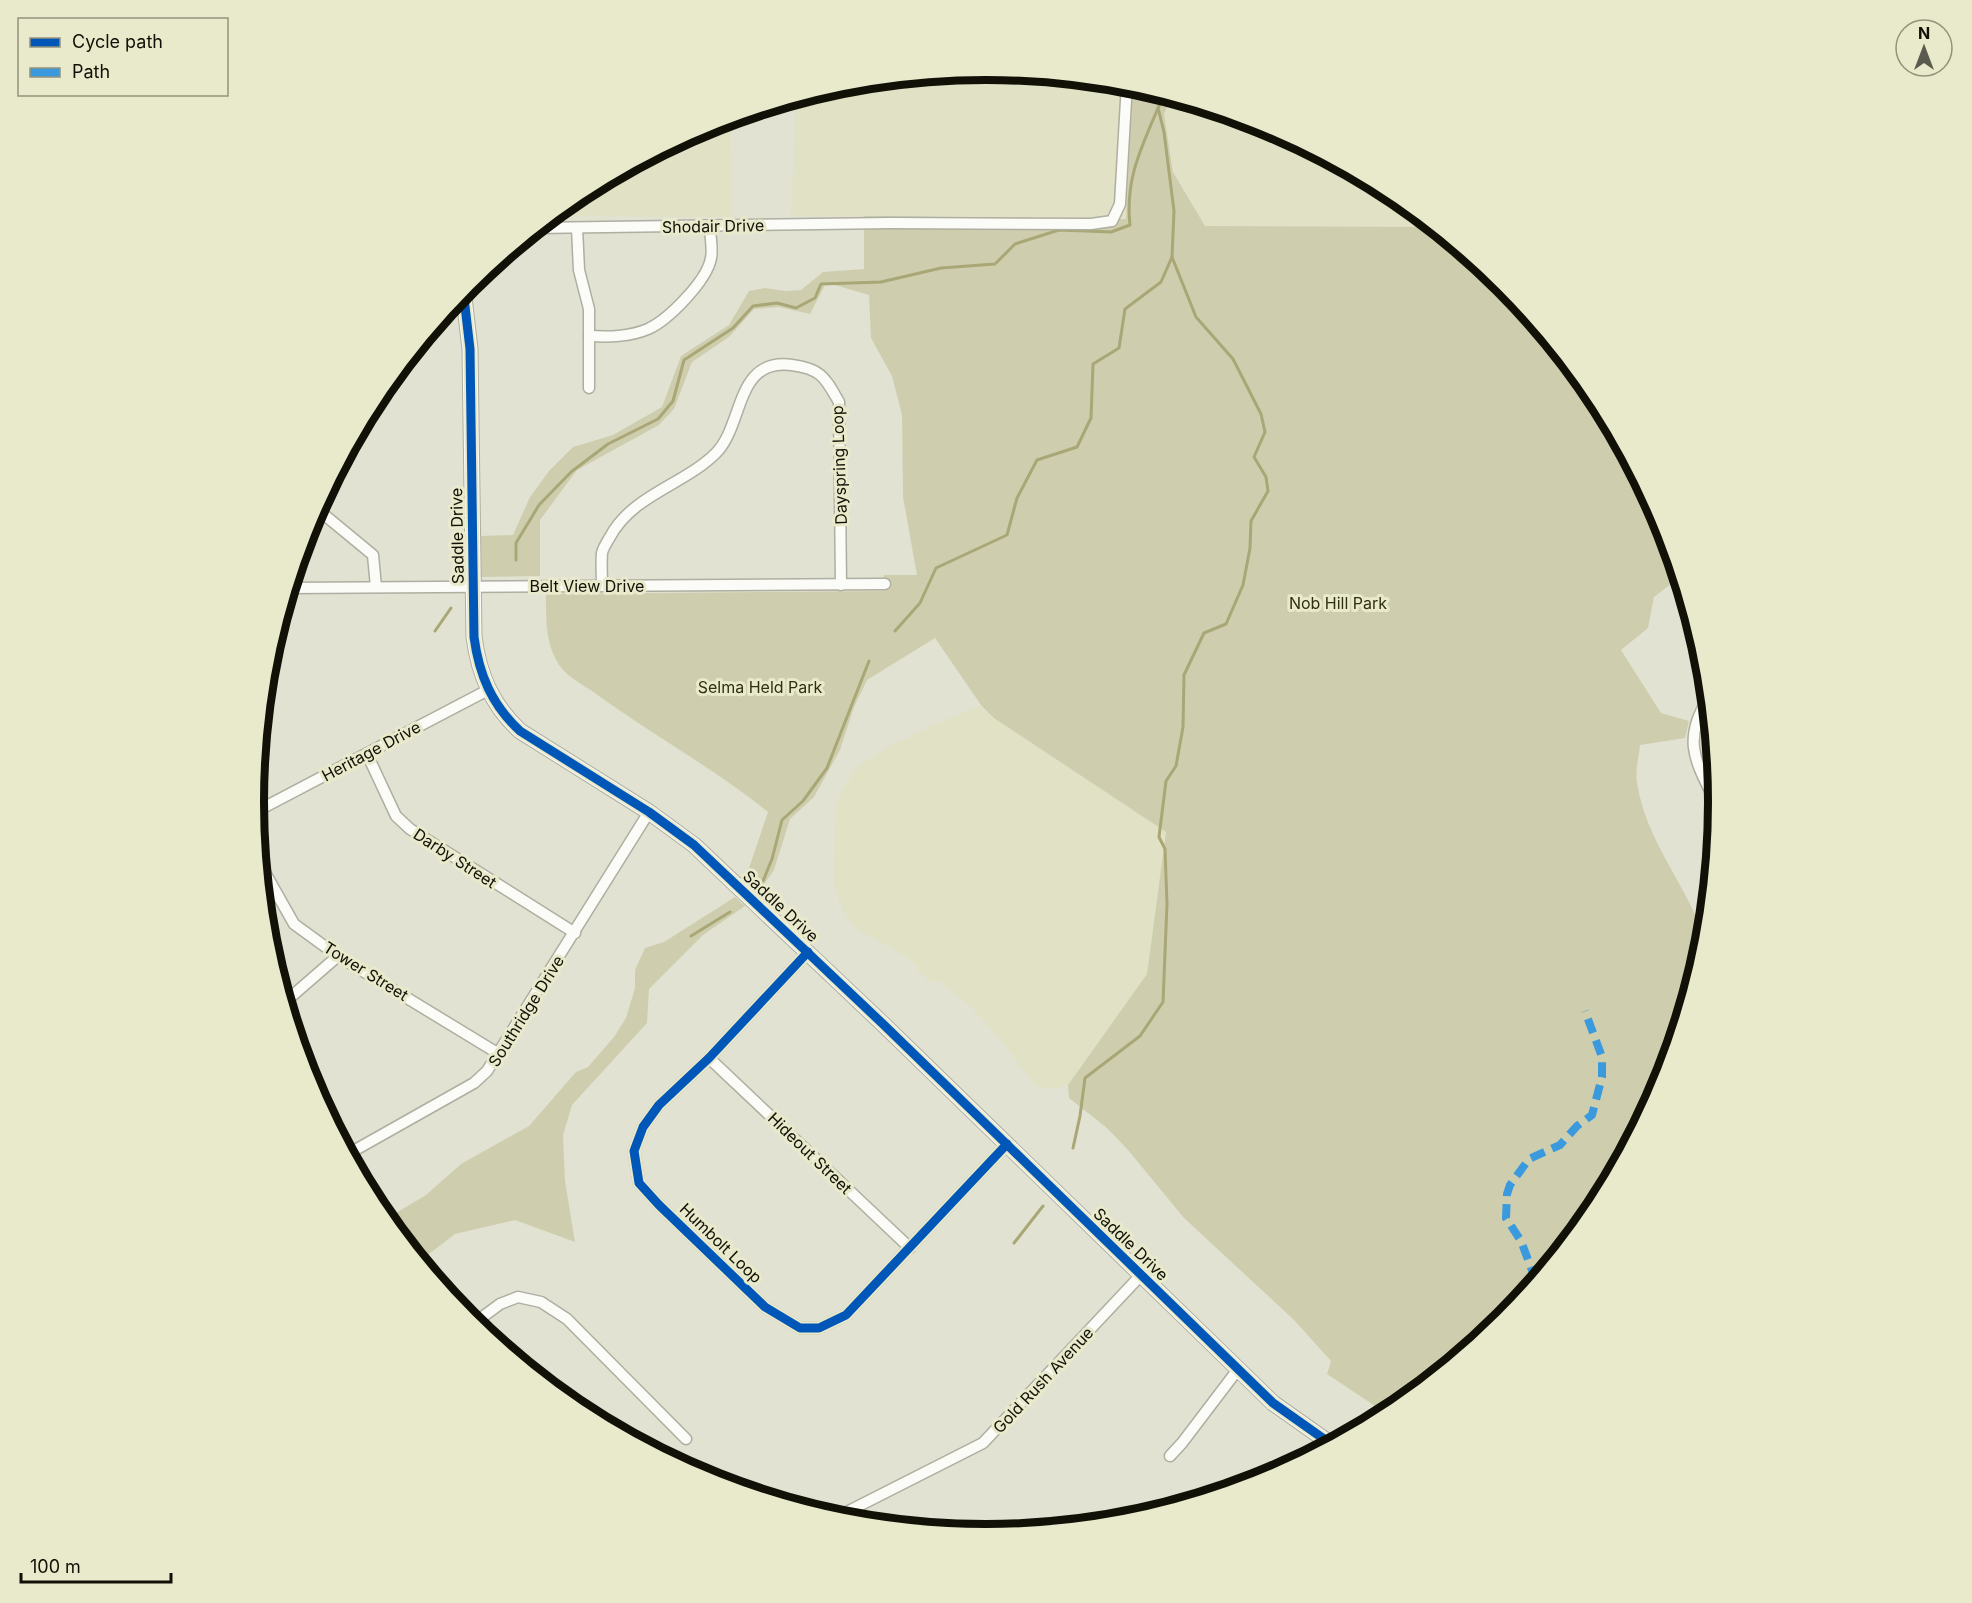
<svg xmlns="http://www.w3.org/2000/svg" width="1972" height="1603" font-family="Inter,sans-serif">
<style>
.built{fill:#e1e1c5}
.green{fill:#ceceaf}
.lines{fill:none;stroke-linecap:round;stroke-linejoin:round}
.stream{stroke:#a9a776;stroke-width:3}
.street-casing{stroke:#aeaea1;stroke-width:13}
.secondary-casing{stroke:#aeaea1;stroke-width:17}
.street{stroke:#fbfbf8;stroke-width:10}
.secondary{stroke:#fbfbf8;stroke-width:15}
.quiet{stroke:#3a9add;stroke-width:8;stroke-dasharray:15 8;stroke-linecap:butt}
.cycleway-casing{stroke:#e9e9cb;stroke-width:13}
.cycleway{stroke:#0057b8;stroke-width:9}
.labels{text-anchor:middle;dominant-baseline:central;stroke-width:6;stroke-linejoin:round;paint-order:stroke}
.street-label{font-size:16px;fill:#111107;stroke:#e9e9cb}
.park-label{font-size:16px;fill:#302f11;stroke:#e9e9cb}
.rim{fill:none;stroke:#111107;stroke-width:8}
</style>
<rect width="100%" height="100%" fill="#e2e2d2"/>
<g class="built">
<polygon points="986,69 1129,83 1143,87 1126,219 791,216 796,97 843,83"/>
<polygon points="1172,96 1267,125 1393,193 1435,227 1205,226 1174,172 1164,114"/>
<polygon points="731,117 732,217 550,216 579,192 706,125"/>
<polygon points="981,705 994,718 1167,832 1147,974 1068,1085 1053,1089 1036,1086 996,1034 971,1007 944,985 938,981 930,982 917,970 917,966 910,959 857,929 843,911 833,884 836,807 842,790 856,769 870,758 888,747 940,722"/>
</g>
<g class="green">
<path d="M1133 84 1172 96 1164 114 1173 172 1205 226 1435 227 1504 284 1595 395 1663 521 1680 577 1654 597 1648 628 1621 650 1661 713 1689 721 1685 738 1640 745C1639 756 1635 770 1637 782 1645 840 1687 885 1705 939L1663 1082 1595 1209 1504 1320 1387 1414 1327 1374 1331 1361 1294 1320 1184 1218 1128 1150 1107 1128 1069 1098 1068 1085 1147 974 1166 832 994 718 981 705 935 638 867 680 854 707 840 750 814 797 790 819 774 870 758 893 745 880 768 812C715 769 654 736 599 696 587 687 567 677 559 665 545 643 546 619 546 594L884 591V575H917L903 497 902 415 892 376 871 338 869 295 831 284 825 285 810 314 779 307 754 309 729 337 692 362 674 409 659 425 577 470 540 520V576L481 577 480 536 513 535 530 497 549 471 573 447 613 435 662 407 681 356 729 325 749 291 765 288 785 291 801 290 823 272 864 269V216L1126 219Z"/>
<polygon points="735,897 745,906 703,935 649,989 647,1023 572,1105 563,1135 565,1181 575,1242 515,1220 455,1234 420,1261 386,1219 426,1195 461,1164 529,1126 576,1072 588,1067 614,1037 626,1018 635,988 635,970 645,948 664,942"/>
</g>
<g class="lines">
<g class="stream">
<path d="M516 560V543L539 505 571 472 608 444 658 419 673 401 684 360 733 328 753 306 777 303 796 308 815 298 821 284 881 282 941 268 995 264 1015 244 1059 230 1111 232 1130 225C1125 179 1141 149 1158 108"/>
<polyline points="435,631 451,608"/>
<polyline points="895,631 920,603 936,568 1007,535 1017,498 1037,460 1077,447 1091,418 1093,364 1119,348 1125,309 1161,282 1172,257"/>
<polyline points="763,881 772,859 782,820 803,801 827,768 869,661"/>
<polyline points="691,936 730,912"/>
<polyline points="1073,1148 1080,1116 1085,1078 1140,1036 1163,1002 1167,904 1165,849 1159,837 1166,781 1176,766 1183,727 1184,675 1204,633 1226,624 1243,585 1250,548 1251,521 1268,491 1266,477 1254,457 1265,432 1261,414 1233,359 1196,317 1172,257 1174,211 1164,132 1158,108 1165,94"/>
<polyline points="1014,1243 1043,1206"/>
</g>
<g class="street-casing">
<g id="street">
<polyline points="535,228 890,223 1091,224 1112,221 1120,204 1127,83"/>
<polyline points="577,228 579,270 589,309 589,388"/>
<path d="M589 336C609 337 629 337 648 329 668 320 707 281 711 258 713 249 710 236 710 226"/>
<polyline points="316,508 373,555 376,587"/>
<path d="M602 586C602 575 601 564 602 553 603 548 607 542 610 537 632 495 684 485 716 453 744 425 735 357 792 365 822 369 825 378 839 402L841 585"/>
<polyline points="289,588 885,584"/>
<path d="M1708 699C1680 743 1698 765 1718 807"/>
<polyline points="367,754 396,816 410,829 575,933"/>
<polyline points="255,812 488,690"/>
<polyline points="259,862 294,924 338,956 499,1054"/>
<polyline points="808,952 709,1058 659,1105 643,1127 634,1151 639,1183 659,1205 765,1307 800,1328 819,1328 846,1315 1007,1144"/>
<polyline points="285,1002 338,956"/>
<polyline points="709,1058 910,1248"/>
<polyline points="348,1154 474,1083 487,1071 649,812"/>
<polyline points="473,1324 500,1304 518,1297 541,1302 567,1319 686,1439"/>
<polyline points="1170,1456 1182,1443 1239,1368"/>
<polyline points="845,1513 859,1521"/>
<polyline points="835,1518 983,1443 1142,1274"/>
</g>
</g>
<g class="secondary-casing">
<path id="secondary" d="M463 289 470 349 474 637C479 675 492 705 520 731L649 812 694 845 884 1025 1273 1403 1331 1444"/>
</g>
<use href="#street" class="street"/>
<use href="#secondary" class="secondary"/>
<polyline class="quiet" points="1536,1281 1521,1241 1506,1218 1507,1194 1510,1185 1529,1159 1560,1145 1577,1126 1592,1115 1602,1077 1602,1057 1585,1011"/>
<g class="cycleway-casing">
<g id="cycleway">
<path d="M463 289 470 349 474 637C479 675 492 705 520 731L649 812 694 845 884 1025 1273 1403 1331 1444"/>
<polyline points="808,952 709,1058 659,1105 643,1127 634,1151 639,1183 659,1205 765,1307 800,1328 819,1328 846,1315 1007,1144"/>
</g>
</g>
<use href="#cycleway" class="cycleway"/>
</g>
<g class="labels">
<g class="street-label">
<text transform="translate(713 226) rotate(-1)">Shodair Drive</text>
<text transform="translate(839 465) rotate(-92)">Dayspring Loop</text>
<text transform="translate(457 536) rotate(-91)">Saddle Drive</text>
<text x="587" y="586">Belt View Drive</text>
<text transform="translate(371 751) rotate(-28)">Heritage Drive</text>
<text transform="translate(455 858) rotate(33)">Darby Street</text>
<text transform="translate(781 906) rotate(43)">Saddle Drive</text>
<text transform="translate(366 971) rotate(32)">Tower Street</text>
<text transform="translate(526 1011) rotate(-58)">Southridge Drive</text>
<text transform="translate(810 1153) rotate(44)">Hideout Street</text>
<text transform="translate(721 1243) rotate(44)">Humbolt Loop</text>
<text transform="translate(1131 1244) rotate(44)">Saddle Drive</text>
<text transform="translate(1043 1380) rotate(-47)">Gold Rush Avenue</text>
</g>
<g class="park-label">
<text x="1338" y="603">Nob Hill Park</text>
<text x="760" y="687">Selma Held Park</text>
</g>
</g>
<path d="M0 0H1972V1603H0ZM264 802a722 722 0 1 1 1444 0a722 722 0 1 1-1444 0Z" fill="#e9e9cb" fill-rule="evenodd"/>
<path class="rim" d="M264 802a722 722 0 1 1 1444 0a722 722 0 1 1-1444 0Z"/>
<rect x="18" y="18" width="210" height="78" fill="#e9e9cb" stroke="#93937d" stroke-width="1.5"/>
<rect x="30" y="38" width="30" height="9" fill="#0057b8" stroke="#93937d" stroke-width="1.5"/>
<text x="72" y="48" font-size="18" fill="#111107">Cycle path</text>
<rect x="30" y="68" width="30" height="9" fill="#3a9add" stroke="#93937d" stroke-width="1.5"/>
<text x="72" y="78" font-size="18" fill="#111107">Path</text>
<g transform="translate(1924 48)"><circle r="28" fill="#e9e9cb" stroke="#93937d" stroke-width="1.5"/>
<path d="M0-4.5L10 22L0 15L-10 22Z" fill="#5a5a4e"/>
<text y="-9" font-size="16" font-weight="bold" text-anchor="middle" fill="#111107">N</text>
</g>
<path d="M21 1573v9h150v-9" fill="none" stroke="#111107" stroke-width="3"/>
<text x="30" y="1573" font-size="18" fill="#111107" stroke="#e9e9cb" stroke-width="4.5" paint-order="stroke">100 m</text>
</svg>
